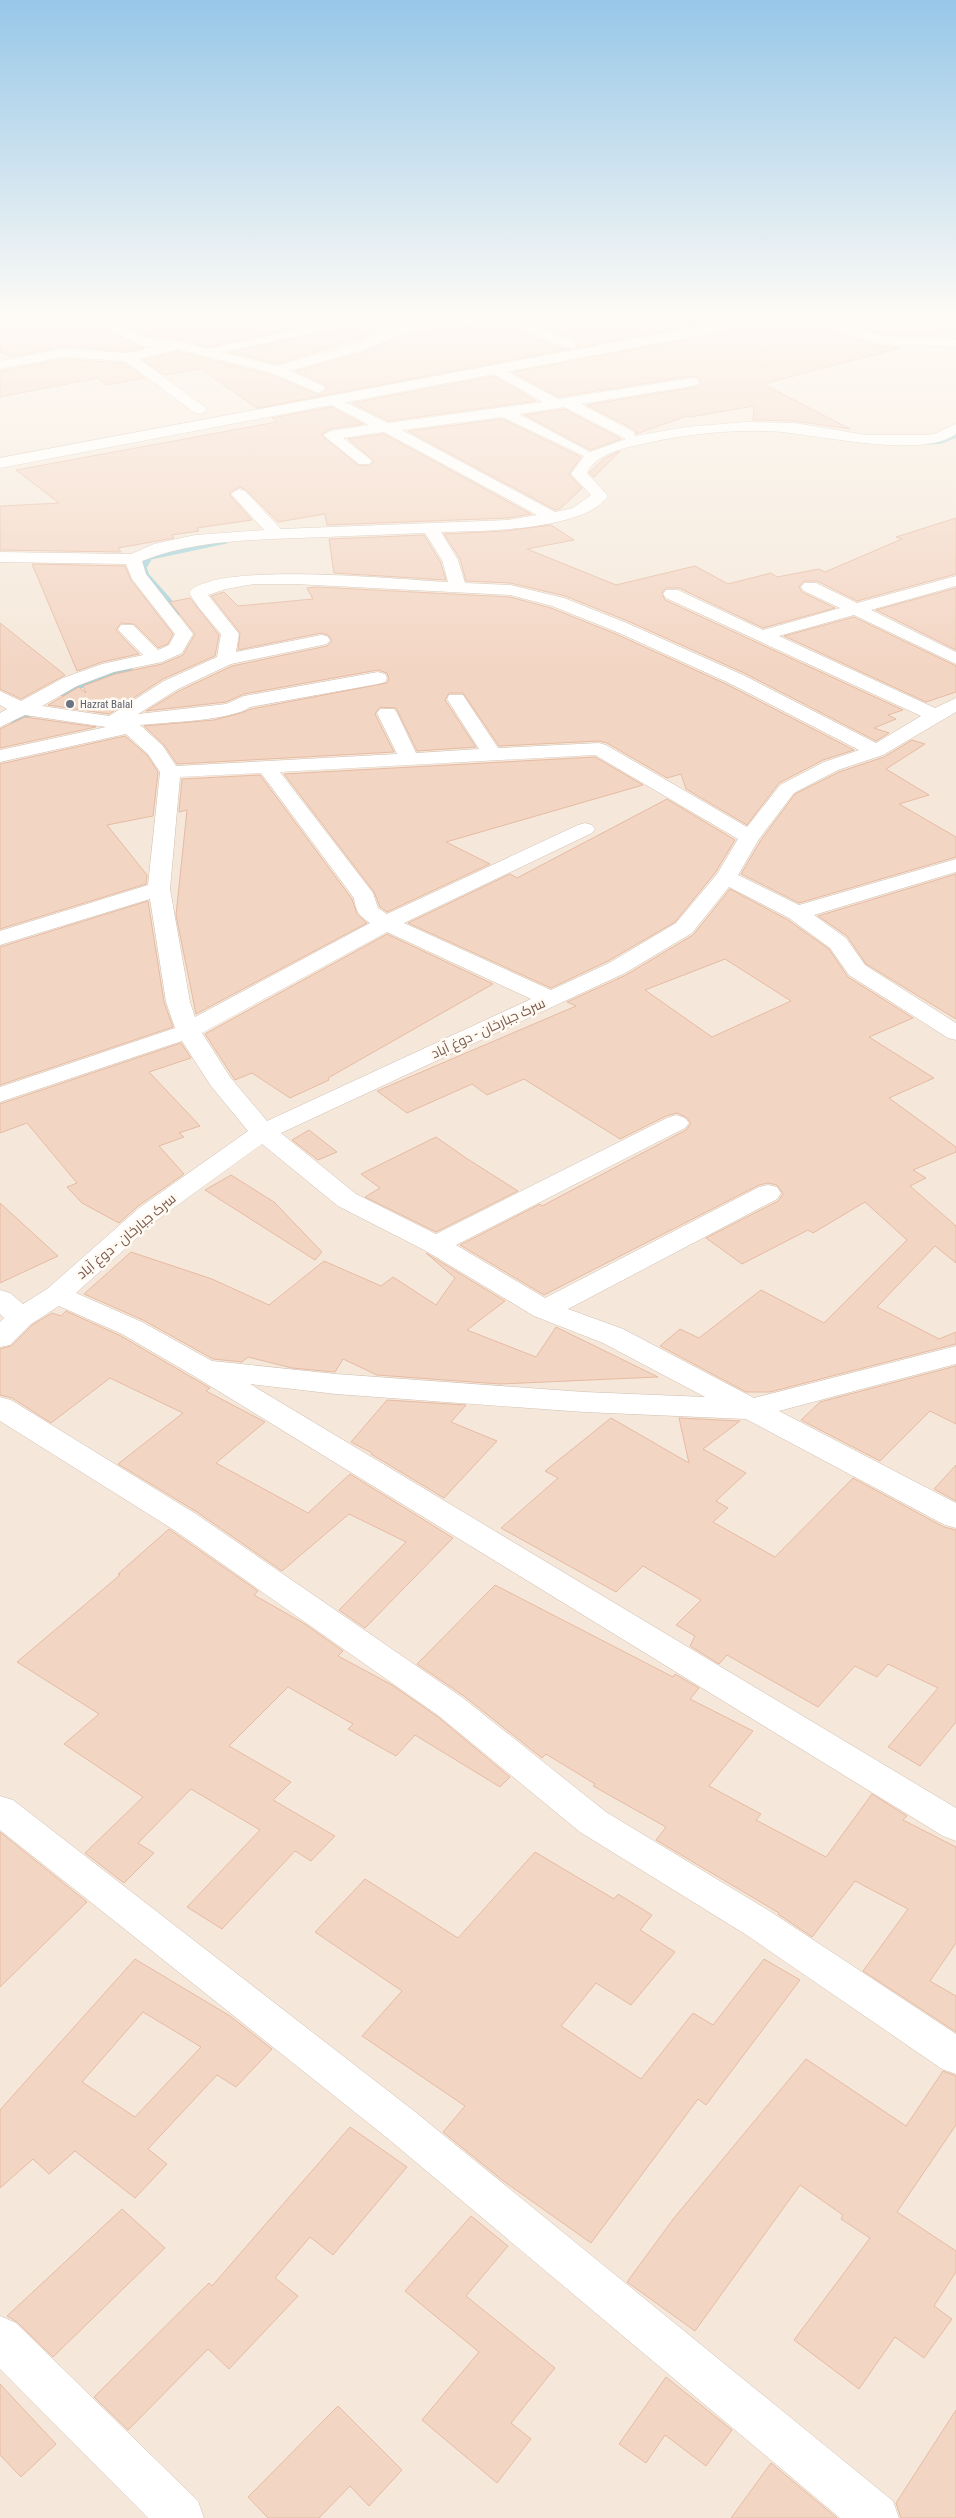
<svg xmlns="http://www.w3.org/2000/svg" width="956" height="2518" font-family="'Roboto Condensed',Cairo,sans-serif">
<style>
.residential{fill:#f5e8da}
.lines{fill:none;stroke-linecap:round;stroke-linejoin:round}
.stream-far1{stroke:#a5d3da;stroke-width:5.5}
.stream{stroke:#a5d3da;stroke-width:7}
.building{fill:#f3d5c3;stroke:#e6bba3;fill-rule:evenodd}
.minor-casing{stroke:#d1beb0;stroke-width:1}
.secondary-casing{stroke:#d6c0b0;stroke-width:1}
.minor{fill:#fff;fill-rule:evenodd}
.secondary{fill:#fff;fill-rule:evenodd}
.worship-dot{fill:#6b7280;stroke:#fffaf3;stroke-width:2}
.labels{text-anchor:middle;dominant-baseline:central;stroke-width:5;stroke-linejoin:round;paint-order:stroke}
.far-worship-label{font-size:11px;fill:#5b616d;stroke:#fffaf3;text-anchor:start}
.street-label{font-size:14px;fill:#7a5c4d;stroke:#fffaf3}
</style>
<rect width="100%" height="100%" fill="#fdf6ec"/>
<rect class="residential" x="0" y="317" width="956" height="2201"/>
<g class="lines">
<g class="stream-far1">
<polyline points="927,442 941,441 956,435"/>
<polyline points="145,565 150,557 225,541"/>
</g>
<g class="stream">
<polyline points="145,563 143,567 146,576 178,612"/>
<polyline points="63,693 93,679 129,668"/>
<polyline points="0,739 21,718 37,708"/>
</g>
</g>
<g class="building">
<polygon points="0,317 82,317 144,348 128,351 62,347 10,357 0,351"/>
<polygon points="106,317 287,317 288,330 207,347 177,339 148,336"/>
<polygon points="517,317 738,317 576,348 578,343 575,339"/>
<polygon points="781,317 797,317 799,322 880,346 900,348 763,384 850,429 795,421 753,420 754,406 690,417 687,416 636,434 635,430 587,405 697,387 701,383 699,378 692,376 558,397 513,372 773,323"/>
<polygon points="827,317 956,317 956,330 930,336 882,334"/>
<polygon points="498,323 563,349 570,349 257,408 201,369 164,375 143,360 177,351 271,375 319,395 327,389 325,385 295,371 357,354 406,335"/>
<polygon points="350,326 369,335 277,364 230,352"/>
<polygon points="62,359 124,363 145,378 106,385 98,378 0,397 0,371"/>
<polygon points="494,376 536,401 388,421 352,403"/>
<polygon points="331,407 363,424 330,429 321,435 358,465 369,466 374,461 348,439 384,434 531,514 508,518 327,525 325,514 278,522 246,490 240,487 230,492 230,495 252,520 197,528 199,531 172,535 174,538 118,548 121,552 0,550 0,506 59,503 16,470 277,422 272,418"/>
<polygon points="564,409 621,439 590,450 525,415"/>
<polygon points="502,419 581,457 569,474 582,488 561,508 555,510 408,431"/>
<polygon points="620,451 594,477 589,473 603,459"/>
<polygon points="956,518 956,574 857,601 817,581 804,581 799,587 802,592 835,608 763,628 679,588 666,588 662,593 665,600 903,710 888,715 896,719 874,728 889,733 876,741 744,673 630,622 565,596 510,583 466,581 460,559 444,534 505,531 551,525 574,540 527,549 616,585 695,566 728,584 771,573 777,577 819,569 825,572 902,539 896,537"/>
<polygon points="424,535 440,561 446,580 334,573 329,539"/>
<polygon points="32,564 125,566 131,580 173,634 168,644 158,648 134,624 121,623 116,630 139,654 102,662 77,671"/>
<polygon points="316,587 510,597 551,608 616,634 728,685 854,750 823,760 779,783 747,825 686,789 681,774 667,778 607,743 599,741 499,746 463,693 449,693 445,700 476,747 417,751 396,708 380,707 375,714 394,752 177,764 164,745 144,726 214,720 241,713 251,709 387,683 389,679 387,673 378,670 244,694 226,702 146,711 179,691 232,666 327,646 332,641 328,635 321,633 238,650 240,633 211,596 224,592 238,606 313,599 307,588"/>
<polygon points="956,588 956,650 876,610"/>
<polygon points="190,598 219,635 215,656 163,679 109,714 48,705 79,687 86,693 83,686 115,674 162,664 183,655 195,634 170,602"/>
<polygon points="854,617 956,666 956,692 926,702 784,636"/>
<polygon points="0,623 65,675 21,699 0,689"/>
<polygon points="25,717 96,727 0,748 0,729"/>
<polygon points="125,736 147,755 158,772 153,816 107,825 147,875 146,884 0,929 0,764"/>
<polygon points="912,740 925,744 886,769 929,795 899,804 956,837 956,857 799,903 741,874 761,840 795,794 839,772 884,757"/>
<polygon points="595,757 643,785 446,842 490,864 387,912 380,907 374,892 284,774"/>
<polygon points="260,775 352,899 357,914 367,923 196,1014 176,915 187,810 179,812 182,779"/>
<polygon points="667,799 735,840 715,873 675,922 608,961 551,988 408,923 510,874 517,878"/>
<polygon points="956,874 956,1019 866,964 847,936 818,916"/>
<path d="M730 889 788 920 829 949 848 977 913 1018 869 1037 934 1078 889 1098 956 1147V1152L913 1170 926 1178 910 1186 956 1226V1263L935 1246 877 1307 939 1339 956 1332V1344L770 1392H746L660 1346 680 1329 699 1338 761 1290 824 1323 907 1240 865 1202 813 1233 808 1230 742 1264 706 1238 778 1201 783 1194 777 1185 768 1183 759 1185 544 1295 460 1245 540 1204 542 1206 686 1130 691 1123 686 1117 677 1113 666 1116 620 1139 524 1079 487 1095 472 1084 407 1113 377 1091 576 1006 567 1002 626 975 693 935ZM725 959 791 1001 712 1037 645 990Z"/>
<polygon points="148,901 164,1002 173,1027 0,1085 0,947"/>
<polygon points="387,934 493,984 328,1078 329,1080 290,1098 252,1073 235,1080 205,1034"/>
<polygon points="181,1043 191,1058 149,1072 200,1126 179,1133 184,1137 159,1146 184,1174 138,1206 119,1223 82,1203 67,1187 77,1183 27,1123 0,1133 0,1104"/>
<polygon points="309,1130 337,1152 318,1160 292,1140"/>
<polygon points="436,1137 466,1158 518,1191 436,1232 365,1197 380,1188 361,1174"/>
<polygon points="231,1175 274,1202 322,1252 315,1260 205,1190"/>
<polygon points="0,1203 58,1256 0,1283"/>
<polygon points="131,1252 212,1279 269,1305 324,1261 381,1286 393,1277 436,1305 455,1278 426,1253 505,1301 467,1330 536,1357 556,1327 658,1377 500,1384 377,1375 343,1359 335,1372 292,1368 248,1357 242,1362 213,1359 143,1320 84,1294"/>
<polygon points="66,1311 121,1336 210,1388 206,1391 265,1422 216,1463 308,1513 350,1474 453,1538 365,1628 339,1610 406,1542 349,1514 282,1571 197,1512 118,1464 183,1413 110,1378 51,1423 12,1398 0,1395 0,1349 11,1346 32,1325 52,1313 61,1316"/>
<polygon points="956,1366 956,1424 930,1411 880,1461 801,1420 820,1402"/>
<polygon points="387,1400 466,1405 451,1422 497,1441 444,1498 371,1454 372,1453 351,1442"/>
<polygon points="611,1418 689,1463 679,1418 740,1421 703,1449 746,1473 716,1501 728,1508 713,1522 775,1557 853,1478 944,1527 956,1530 956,1722 920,1766 888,1747 938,1688 888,1664 877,1677 855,1666 818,1707 727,1655 719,1664 690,1646 695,1636 676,1625 701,1600 643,1566 616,1592 501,1528 558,1478 545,1471"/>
<polygon points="956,1465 956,1501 934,1489"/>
<polygon points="169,1529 258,1591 254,1595 305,1624 343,1651 338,1656 392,1685 438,1717 510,1777 500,1787 415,1735 396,1756 348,1729 353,1724 288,1687 229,1746 291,1782 273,1800 335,1836 311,1861 295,1851 222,1929 187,1907 260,1830 191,1789 138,1843 154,1853 124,1883 85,1853 143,1797 64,1744 99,1714 17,1662 120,1575 118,1574"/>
<polygon points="495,1585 673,1677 675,1674 699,1688 690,1699 753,1731 709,1786 761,1814 756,1820 826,1857 872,1794 907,1816 903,1820 956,1847 956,1943 930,1981 956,1996 956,2032 863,1971 908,1909 855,1881 812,1937 778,1914 779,1913 656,1840 666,1827 593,1786 595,1784 546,1754 542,1758 464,1696 417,1664"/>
<polygon points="0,1832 87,1902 0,1987"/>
<polygon points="535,1852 614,1899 618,1894 652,1915 640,1930 675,1952 631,2005 596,1983 561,2026 641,2079 693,2013 713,2025 764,1959 800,1980 706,2105 698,2099 591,2243 502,2180 443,2132 465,2106 362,2036 402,1991 315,1932 365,1879 458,1938"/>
<path d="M135 1959 230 2016 272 2049 236 2087 217 2075 148 2149 167 2164 135 2198 75 2151 49 2174 33 2159 0 2188V2110ZM143 2012 201 2047 135 2117 82 2082Z"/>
<polygon points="806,2059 906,2126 943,2071 956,2076 956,2125 897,2212 956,2251 956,2272 934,2306 952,2319 924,2358 895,2337 859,2389 794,2340 870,2238 841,2219 843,2215 800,2185 695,2331 627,2282 674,2218"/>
<polygon points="350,2127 407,2167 333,2255 310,2237 275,2278 298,2296 229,2369 208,2349 128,2430 94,2397 209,2283 212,2286"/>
<polygon points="122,2209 165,2248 53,2357 17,2322 7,2316"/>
<polygon points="471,2216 508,2246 466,2296 555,2368 511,2423 531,2439 497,2483 422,2420 479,2352 405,2291"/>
<polygon points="666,2377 732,2430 706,2466 665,2435 646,2463 619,2444"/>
<polygon points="0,2384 56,2444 21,2477 0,2455"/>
<polygon points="338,2406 402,2470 369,2506 350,2486 319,2518 268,2518 248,2497"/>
<polygon points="956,2410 956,2518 901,2518 896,2503"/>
<polygon points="771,2463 837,2518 731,2518"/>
</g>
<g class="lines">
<g class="minor-casing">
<g id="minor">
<polygon points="84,317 101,317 147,338 177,341 207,349 345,319 352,323 345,327 222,352 277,366 346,346 399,326 467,317 511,317 574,341 576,344 574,347 564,347 498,321 406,333 356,352 290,371 323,386 325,389 318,393 272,373 177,349 139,359 205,407 207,410 200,414 195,413 125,361 62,357 0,369 0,361 62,349 128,353 154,347 139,345"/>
<polygon points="799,317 820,317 882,336 956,339 956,347 881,344 800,320"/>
<path d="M494 364 558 399 692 378 697 379 699 382 697 385 692 386 581 404 634 432 635 436 686 427 745 422 795 423 866 435H926L934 434 956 424V434C917 461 813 432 766 431 723 430 680 435 638 445 619 449 596 455 587 473L608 496C584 531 481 531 441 532L458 560 465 583 510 585 564 598 629 624 743 675 876 743 921 716 666 598 663 594 666 590H678L763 630 840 608 804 591 801 587 804 583H816L857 603 956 576V586L871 610 956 652V664L854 615 779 636 935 708 956 698V712L883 755 838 770 794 793 759 839 738 875 799 905 956 859V872L814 915 846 938 865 965 956 1023V1040L948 1038 849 975 830 948 789 918 729 887 692 933 625 973 281 1133 356 1194 436 1234 667 1118 676 1115 685 1118 689 1123 685 1128 456 1245 545 1298 759 1187 768 1185 777 1187 781 1193 777 1199 568 1309 623 1329 754 1398 956 1346V1364L779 1411 956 1503V1528L945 1525 746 1419 584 1412 336 1394 250 1384 956 1808V1841L943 1836 194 1376 122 1334 59 1306 31 1324 10 1345 0 1347V1322L4 1318 0 1314V1290L10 1293 23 1304 47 1289 139 1208 248 1131 211 1086 182 1041 0 1102V1087L175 1028 166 1002 150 899 0 945V931L148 885 160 772 148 754 126 734 0 762V750L106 727 25 715 0 727V713L7 709 0 705V691L21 701 63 678 102 664 143 655 121 633 118 629 121 625H133L158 650 169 645 175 634 132 579 126 564 0 562V552L131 554 154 544 195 535 264 530 231 494 239 489 245 491 281 529 508 520 537 515 384 432 343 438 369 458 372 461 369 464H359L323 435 330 431 369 425 326 402 324 399 331 395 388 423 542 402 489 371 487 368ZM564 407 624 438 626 439 590 452 519 414ZM502 417 584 456 571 474 591 495 573 508 555 512 402 430ZM425 533 442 560 448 582C405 580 212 560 189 593L199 608 221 634 217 657 164 681 109 716 42 706 77 686 114 672 162 662 182 653 193 634 146 574 142 561C192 541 246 540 299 538 341 536 383 535 425 533ZM254 584H295L510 595 552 606 617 632 729 683 859 750 824 762 780 785 747 827 606 745 599 743 498 748 463 695H449L447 699 479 749 416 753 397 713 394 709H380L377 713 397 754 176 766 163 746 140 725C166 722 231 721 250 707L378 684 385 682 387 678 385 674 378 672 244 696 226 704 138 714 178 689 231 664 327 644 330 640 327 636 321 635 236 652 239 634 208 595 226 589ZM595 755 738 839 717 874 676 923 609 963 551 990 404 923 592 833 595 829 592 825 585 823 578 825 387 914 378 908 373 893 280 772ZM261 773 354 898C356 912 359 915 370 923L195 1017 190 1002 170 889 180 777ZM387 932 531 999 267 1121 230 1077 202 1033ZM262 1144 338 1206 426 1251 534 1316 603 1343 705 1397 584 1392 336 1374 212 1361 142 1322 76 1293 157 1220Z"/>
<polygon points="0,1397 11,1400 196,1514 463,1698 606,1812 771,1912 956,2034 956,2074 942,2069 745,1934 580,1832 439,1716 174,1530 0,1421"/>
<polygon points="0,1796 13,1800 414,2111 893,2501 899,2518 840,2518 386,2137 0,1830"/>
<polygon points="0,2316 16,2323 198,2501 204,2518 148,2518 0,2369"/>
</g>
</g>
<g class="secondary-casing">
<polygon id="secondary" points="750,317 779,317 773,321 0,468 0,458"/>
</g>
<use href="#minor" class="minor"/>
<use href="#secondary" class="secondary"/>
</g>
<linearGradient id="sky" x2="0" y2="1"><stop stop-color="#97c7e8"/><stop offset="0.47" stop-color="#fefbf6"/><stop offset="1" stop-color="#fefbf6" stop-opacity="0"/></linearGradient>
<rect width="956" height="670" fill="url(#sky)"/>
<circle class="worship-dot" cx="70" cy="704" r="5"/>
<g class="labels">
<g class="far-worship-label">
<text x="80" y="704">Hazrat Balal</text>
</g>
<g class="street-label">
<text transform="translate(488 1028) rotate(-25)">سرک جبارخان - دوغ آباد</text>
<text transform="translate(126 1236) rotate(-40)">سرک جبارخان - دوغ آباد</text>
</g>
</g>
</svg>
